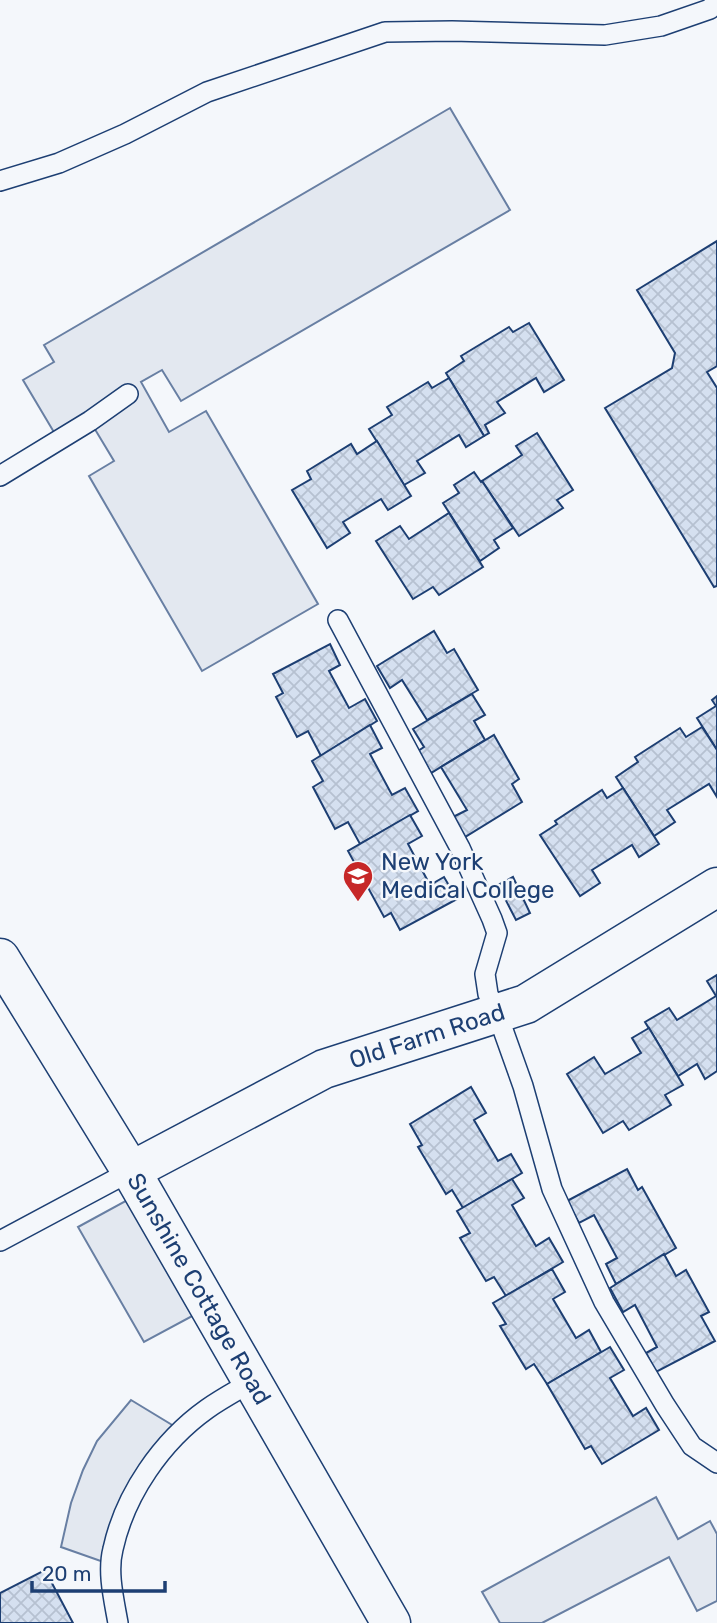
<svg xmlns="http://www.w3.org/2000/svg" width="717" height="1623" font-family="Rubik,sans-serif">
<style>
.parking{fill:#e3e8f0;stroke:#687fa3;stroke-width:2}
.building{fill:url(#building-cross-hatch);stroke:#1d3f73;stroke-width:2}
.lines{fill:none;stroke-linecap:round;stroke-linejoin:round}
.lane-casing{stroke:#1d3f73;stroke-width:22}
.street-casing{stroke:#1d3f73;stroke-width:41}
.lane{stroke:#f4f7fb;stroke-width:19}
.street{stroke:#f4f7fb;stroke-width:38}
.labels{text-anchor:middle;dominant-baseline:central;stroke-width:5;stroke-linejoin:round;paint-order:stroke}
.poi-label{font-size:24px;fill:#1d3f73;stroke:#f4f7fb;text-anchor:start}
.street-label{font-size:24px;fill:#1d3f73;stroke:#f4f7fb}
</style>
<defs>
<pattern id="building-cross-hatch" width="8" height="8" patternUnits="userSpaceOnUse" patternTransform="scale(1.75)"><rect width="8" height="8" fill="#d5e0f0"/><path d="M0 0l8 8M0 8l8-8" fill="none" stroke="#b6c1d1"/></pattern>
</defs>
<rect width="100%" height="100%" fill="#f4f7fb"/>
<g class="parking">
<polygon points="450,108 510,210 181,401 162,370 141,382 169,432 206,411 318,604 202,671 89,476 114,461 90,421 58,439 23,380 54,362 44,345"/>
<polygon points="142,1192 209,1307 144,1342 78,1227"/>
<polygon points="131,1400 182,1431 144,1477 112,1565 61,1547 71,1503 83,1470 97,1441"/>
<polygon points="656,1497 678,1539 710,1521 717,1534 717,1601 697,1611 669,1557 542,1623 500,1623 482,1592"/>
</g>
<g class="building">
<polygon points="717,241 717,366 707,372 717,388 717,586 714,587 605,408 672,368 675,353 637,290"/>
<polygon points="529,323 564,380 544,392 536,378 497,402 505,413 485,425 489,433 484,436 446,373 464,361 461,356 509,327 513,332"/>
<polygon points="449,378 484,436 466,447 459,435 417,461 425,473 404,485 369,429 392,415 387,407 428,382 432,388"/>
<polygon points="537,433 573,490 557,500 563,508 519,536 482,481 522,455 516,446"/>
<polygon points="377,441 411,496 388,510 381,499 343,522 350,533 327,548 292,490 311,479 307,471 351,444 357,454"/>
<polygon points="474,472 481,482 482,481 513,528 494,540 499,548 480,561 443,503 459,493 454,485"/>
<polygon points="449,513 483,567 439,595 433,587 413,599 376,541 400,526 409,539"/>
<polygon points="434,631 447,653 454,649 478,690 427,720 402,680 390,688 377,666"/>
<polygon points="330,644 340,665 329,671 349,708 365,699 377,721 321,756 308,731 297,737 276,697 283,693 273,674"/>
<polygon points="472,694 485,715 474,721 485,740 431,773 418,751 424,747 413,729"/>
<polygon points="717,696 717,750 697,718 716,706 712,700"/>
<polygon points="370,725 382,748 370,754 392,795 405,788 418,811 360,844 348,822 335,829 313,787 323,781 312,761"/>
<polygon points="702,727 717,750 717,797 709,784 667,810 675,822 654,836 616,777 638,762 635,757 680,728 686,737"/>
<polygon points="494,735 519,779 512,784 522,802 465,837 453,817 467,810 441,767"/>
<polygon points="623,788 659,844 639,857 632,845 592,870 600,883 580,896 540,835 557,824 555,821 602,790 607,798"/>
<polygon points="410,815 422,836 408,844 430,885 444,877 457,899 400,930 391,913 384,917 348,851"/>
<polygon points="513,877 530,913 516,920 498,885"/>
<polygon points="717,975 717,1071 705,1079 697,1064 678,1076 645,1022 669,1008 677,1020 716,996 707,981"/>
<polygon points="649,1028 683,1085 665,1095 671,1105 629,1130 623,1121 603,1133 567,1074 594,1057 605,1074 641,1053 632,1038"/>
<polygon points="471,1087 486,1113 474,1120 498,1161 511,1154 522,1173 463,1208 452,1190 446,1194 418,1147 422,1145 410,1124"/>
<polygon points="627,1169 638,1190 642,1187 676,1248 616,1284 606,1264 617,1258 594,1215 579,1223 567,1201"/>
<polygon points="512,1179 524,1198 512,1205 536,1246 549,1238 563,1262 506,1296 494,1277 486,1281 460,1238 470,1233 457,1211"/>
<polygon points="664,1254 676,1276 686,1270 709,1312 701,1316 715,1341 656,1372 646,1353 657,1347 635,1305 623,1312 610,1288"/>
<polygon points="552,1269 565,1292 553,1299 576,1338 589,1330 601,1352 547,1384 534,1364 526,1369 500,1326 506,1324 493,1303"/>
<polygon points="610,1347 624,1370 610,1378 633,1416 646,1408 659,1430 602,1464 591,1446 585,1449 547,1384"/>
<polygon points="45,1570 73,1623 0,1623 0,1593"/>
</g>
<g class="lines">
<g class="lane-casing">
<g id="lane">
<polyline points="0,181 59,163 125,134 207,92 385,32 452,31 605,35 661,26 710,9 717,0"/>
<polyline points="0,476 90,421 128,394"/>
<polyline points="338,620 460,848 492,919 497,933 485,974 488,994 497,1013 523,1086 552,1189 604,1302 665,1405 692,1446 717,1463"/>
<polyline points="0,1241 131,1171"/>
<path d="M118 1623C114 1600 107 1572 113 1549 125 1494 162 1441 207 1409 221 1399 238 1390 253 1381"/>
</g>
</g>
<g class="street-casing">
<g id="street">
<polyline points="0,958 131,1171 391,1623"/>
<polyline points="131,1171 324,1069 526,1004 717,887"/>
</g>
</g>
<use href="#lane" class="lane"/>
<use href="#street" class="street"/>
</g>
<defs>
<g id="university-pin" transform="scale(1.575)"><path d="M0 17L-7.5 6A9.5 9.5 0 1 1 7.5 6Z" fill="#c62828" stroke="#f4f7fb"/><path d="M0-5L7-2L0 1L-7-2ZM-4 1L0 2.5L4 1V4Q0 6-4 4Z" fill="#fff"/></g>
</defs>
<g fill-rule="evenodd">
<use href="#university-pin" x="358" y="876"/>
</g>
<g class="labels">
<g class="poi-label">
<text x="381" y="862">New York<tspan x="381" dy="28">Medical College</tspan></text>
</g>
<g class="street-label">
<text transform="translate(427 1036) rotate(-18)">Old Farm Road</text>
<text transform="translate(199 1289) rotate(60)">Sunshine Cottage Road</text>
</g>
</g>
<path d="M32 1581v10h133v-10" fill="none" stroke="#1d3f73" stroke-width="3.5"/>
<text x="42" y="1581" font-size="21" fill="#1d3f73" stroke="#f4f7fb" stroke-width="5" paint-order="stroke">20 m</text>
</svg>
